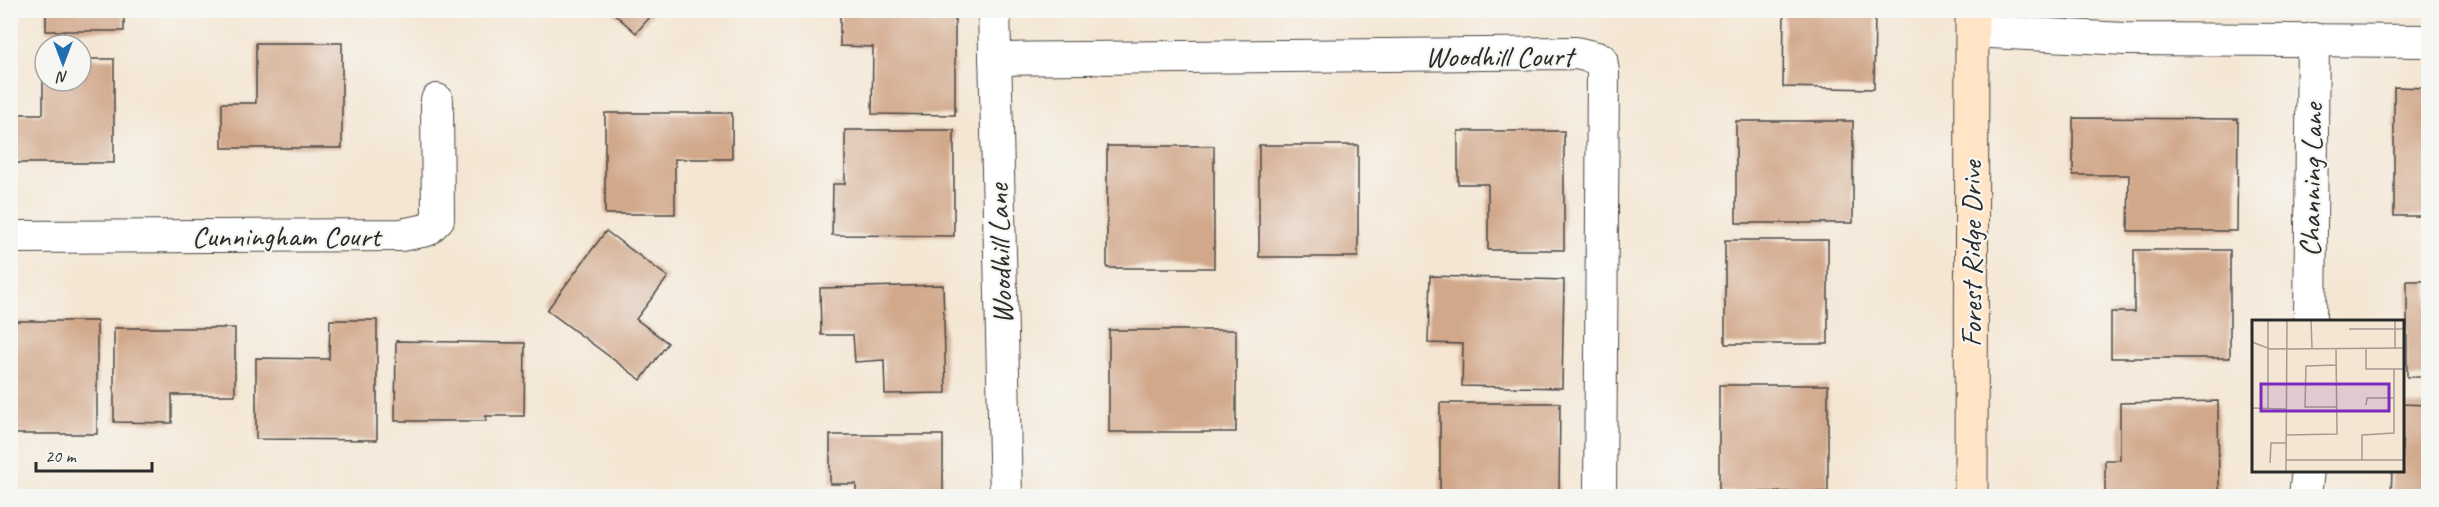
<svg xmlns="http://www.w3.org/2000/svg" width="2439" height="507" font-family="Caveat,sans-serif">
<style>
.building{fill:#d2a88b}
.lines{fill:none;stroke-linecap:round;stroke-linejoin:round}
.minor-casing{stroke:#494744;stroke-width:34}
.secondary-casing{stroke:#494744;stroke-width:35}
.minor{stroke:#fff;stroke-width:32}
.secondary{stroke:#ffe4c6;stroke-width:33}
.labels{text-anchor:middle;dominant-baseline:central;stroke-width:4.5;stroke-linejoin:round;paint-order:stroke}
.street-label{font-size:30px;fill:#2b2b2b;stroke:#f6f6f2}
.inset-road{fill:none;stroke:#a49b90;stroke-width:1.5}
.view{fill:#7b2cbf;fill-opacity:0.15;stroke:#7b2cbf;stroke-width:3}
.inset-edge{fill:none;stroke:#2b2b2b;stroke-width:3}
</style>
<rect width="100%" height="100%" fill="#f6f6f2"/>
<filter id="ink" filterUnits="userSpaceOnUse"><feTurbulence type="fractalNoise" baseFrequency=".0167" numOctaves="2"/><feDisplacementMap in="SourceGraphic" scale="12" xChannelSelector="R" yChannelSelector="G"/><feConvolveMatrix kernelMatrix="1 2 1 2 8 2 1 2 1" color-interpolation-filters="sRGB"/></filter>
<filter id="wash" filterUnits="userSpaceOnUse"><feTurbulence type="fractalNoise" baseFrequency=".008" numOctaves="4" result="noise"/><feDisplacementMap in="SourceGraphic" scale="24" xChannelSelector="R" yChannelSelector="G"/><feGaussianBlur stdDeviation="1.35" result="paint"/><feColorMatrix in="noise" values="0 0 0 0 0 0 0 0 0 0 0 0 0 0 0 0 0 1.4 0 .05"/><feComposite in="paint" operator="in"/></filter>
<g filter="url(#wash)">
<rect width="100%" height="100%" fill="#f4e6d3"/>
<g id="blocks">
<g class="building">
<rect x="46" y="10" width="78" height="21"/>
<polygon points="610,10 656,10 636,33"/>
<polygon points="840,10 955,10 955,115 872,114 873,47 840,46"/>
<polygon points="1784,10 1875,10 1874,89 1783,87"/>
<polygon points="256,43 342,43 342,148 222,148 222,103 256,103"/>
<polygon points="81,59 114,59 114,163 10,163 10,114 43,114 43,81 81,81"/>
<polygon points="2394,87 2428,88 2428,216 2394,216"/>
<polygon points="605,113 732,113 732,159 675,159 675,214 605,214"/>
<polygon points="2073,118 2238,119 2237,231 2128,231 2129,175 2073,175"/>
<rect x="1736" y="121" width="117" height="102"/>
<polygon points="845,130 954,130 954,236 832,235 833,184 845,184"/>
<polygon points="1458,131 1564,131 1564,250 1488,250 1488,184 1458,184"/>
<rect x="1259" y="145" width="99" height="112"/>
<rect x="1107" y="146" width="107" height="122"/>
<polygon points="606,231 668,277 636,319 668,343 641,380 547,310"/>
<rect x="1725" y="240" width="103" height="104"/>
<polygon points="2134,250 2230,250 2230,358 2111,358 2111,312 2134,312"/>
<polygon points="1430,276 1564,280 1562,388 1462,386 1463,344 1428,343"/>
<rect x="2407" y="281" width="21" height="96"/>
<polygon points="943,285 946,393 885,394 884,360 855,362 853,335 821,335 820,288"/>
<polygon points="330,320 377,320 377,440 256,439 256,358 329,359"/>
<rect x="10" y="321" width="87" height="113"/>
<polygon points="114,328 235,328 235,395 172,395 172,423 114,422"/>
<rect x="1109" y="330" width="127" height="102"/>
<polygon points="396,341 525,343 524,416 486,416 486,421 395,421"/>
<rect x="1719" y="385" width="109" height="107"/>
<polygon points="2218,401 2219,496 2105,496 2105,460 2120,460 2120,403"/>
<polygon points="1440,403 1560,403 1559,496 1440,496"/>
<polygon points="2402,404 2428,405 2428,496 2391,496 2392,470 2402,470"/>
<polygon points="830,435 943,435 943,496 856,496 856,484 830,484"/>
</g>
</g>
</g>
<g filter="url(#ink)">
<use href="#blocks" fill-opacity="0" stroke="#494744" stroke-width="1.5"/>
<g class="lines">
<g class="minor-casing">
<g id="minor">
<polyline points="994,10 1006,496"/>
<polyline points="1972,31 2125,39 2428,41"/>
<polyline points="995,59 1576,53 1601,59 1603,72 1600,496"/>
<polyline points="10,237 401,235 427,230 438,219 437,100"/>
<polyline points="2310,321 2313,39"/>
<polyline points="2305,496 2308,470"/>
</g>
</g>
<g class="secondary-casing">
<polyline id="secondary" points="1971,496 1972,10"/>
</g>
<use href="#minor" class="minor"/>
<use href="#secondary" class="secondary"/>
</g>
</g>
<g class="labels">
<g class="street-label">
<text x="1499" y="56">Woodhill Court</text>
<text transform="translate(2311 180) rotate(-89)">Channing Lane</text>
<text x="286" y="236">Cunningham Court</text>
<text transform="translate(1000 254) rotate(-92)">Woodhill Lane</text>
<text transform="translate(1971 254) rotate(-90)">Forest Ridge Drive</text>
</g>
</g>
<g transform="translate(2252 320)">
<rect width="152" height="152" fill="#f4e6d3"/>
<path class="inset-road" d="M59 0 60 28M97 9H152M0 22 18 29 152 28M114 28V49H152M143 28V0M84 45 54 46 53 87H85M114 85 115 78H142M0 88 34 89M16 88V0M34 115 85 114 84 29M34 140H152M110 140V115L142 113V49M18 143 19 123H34M34 151 35 0"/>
<path class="view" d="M9 64H137V91H9Z"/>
<rect width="152" height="152" class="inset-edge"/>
</g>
<rect width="2439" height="507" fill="none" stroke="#f6f6f2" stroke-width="36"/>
<g transform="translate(63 63) rotate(180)"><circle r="28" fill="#f6f6f2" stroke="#a5a5a2" stroke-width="1.5"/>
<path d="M0-4.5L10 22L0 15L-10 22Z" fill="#1f6fb2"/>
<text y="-9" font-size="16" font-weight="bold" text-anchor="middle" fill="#2b2b2b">N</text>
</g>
<path d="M36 462v9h116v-9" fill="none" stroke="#2b2b2b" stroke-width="3"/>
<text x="45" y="462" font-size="18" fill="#2b2b2b" stroke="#f6f6f2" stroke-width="4.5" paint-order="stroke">20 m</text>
</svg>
